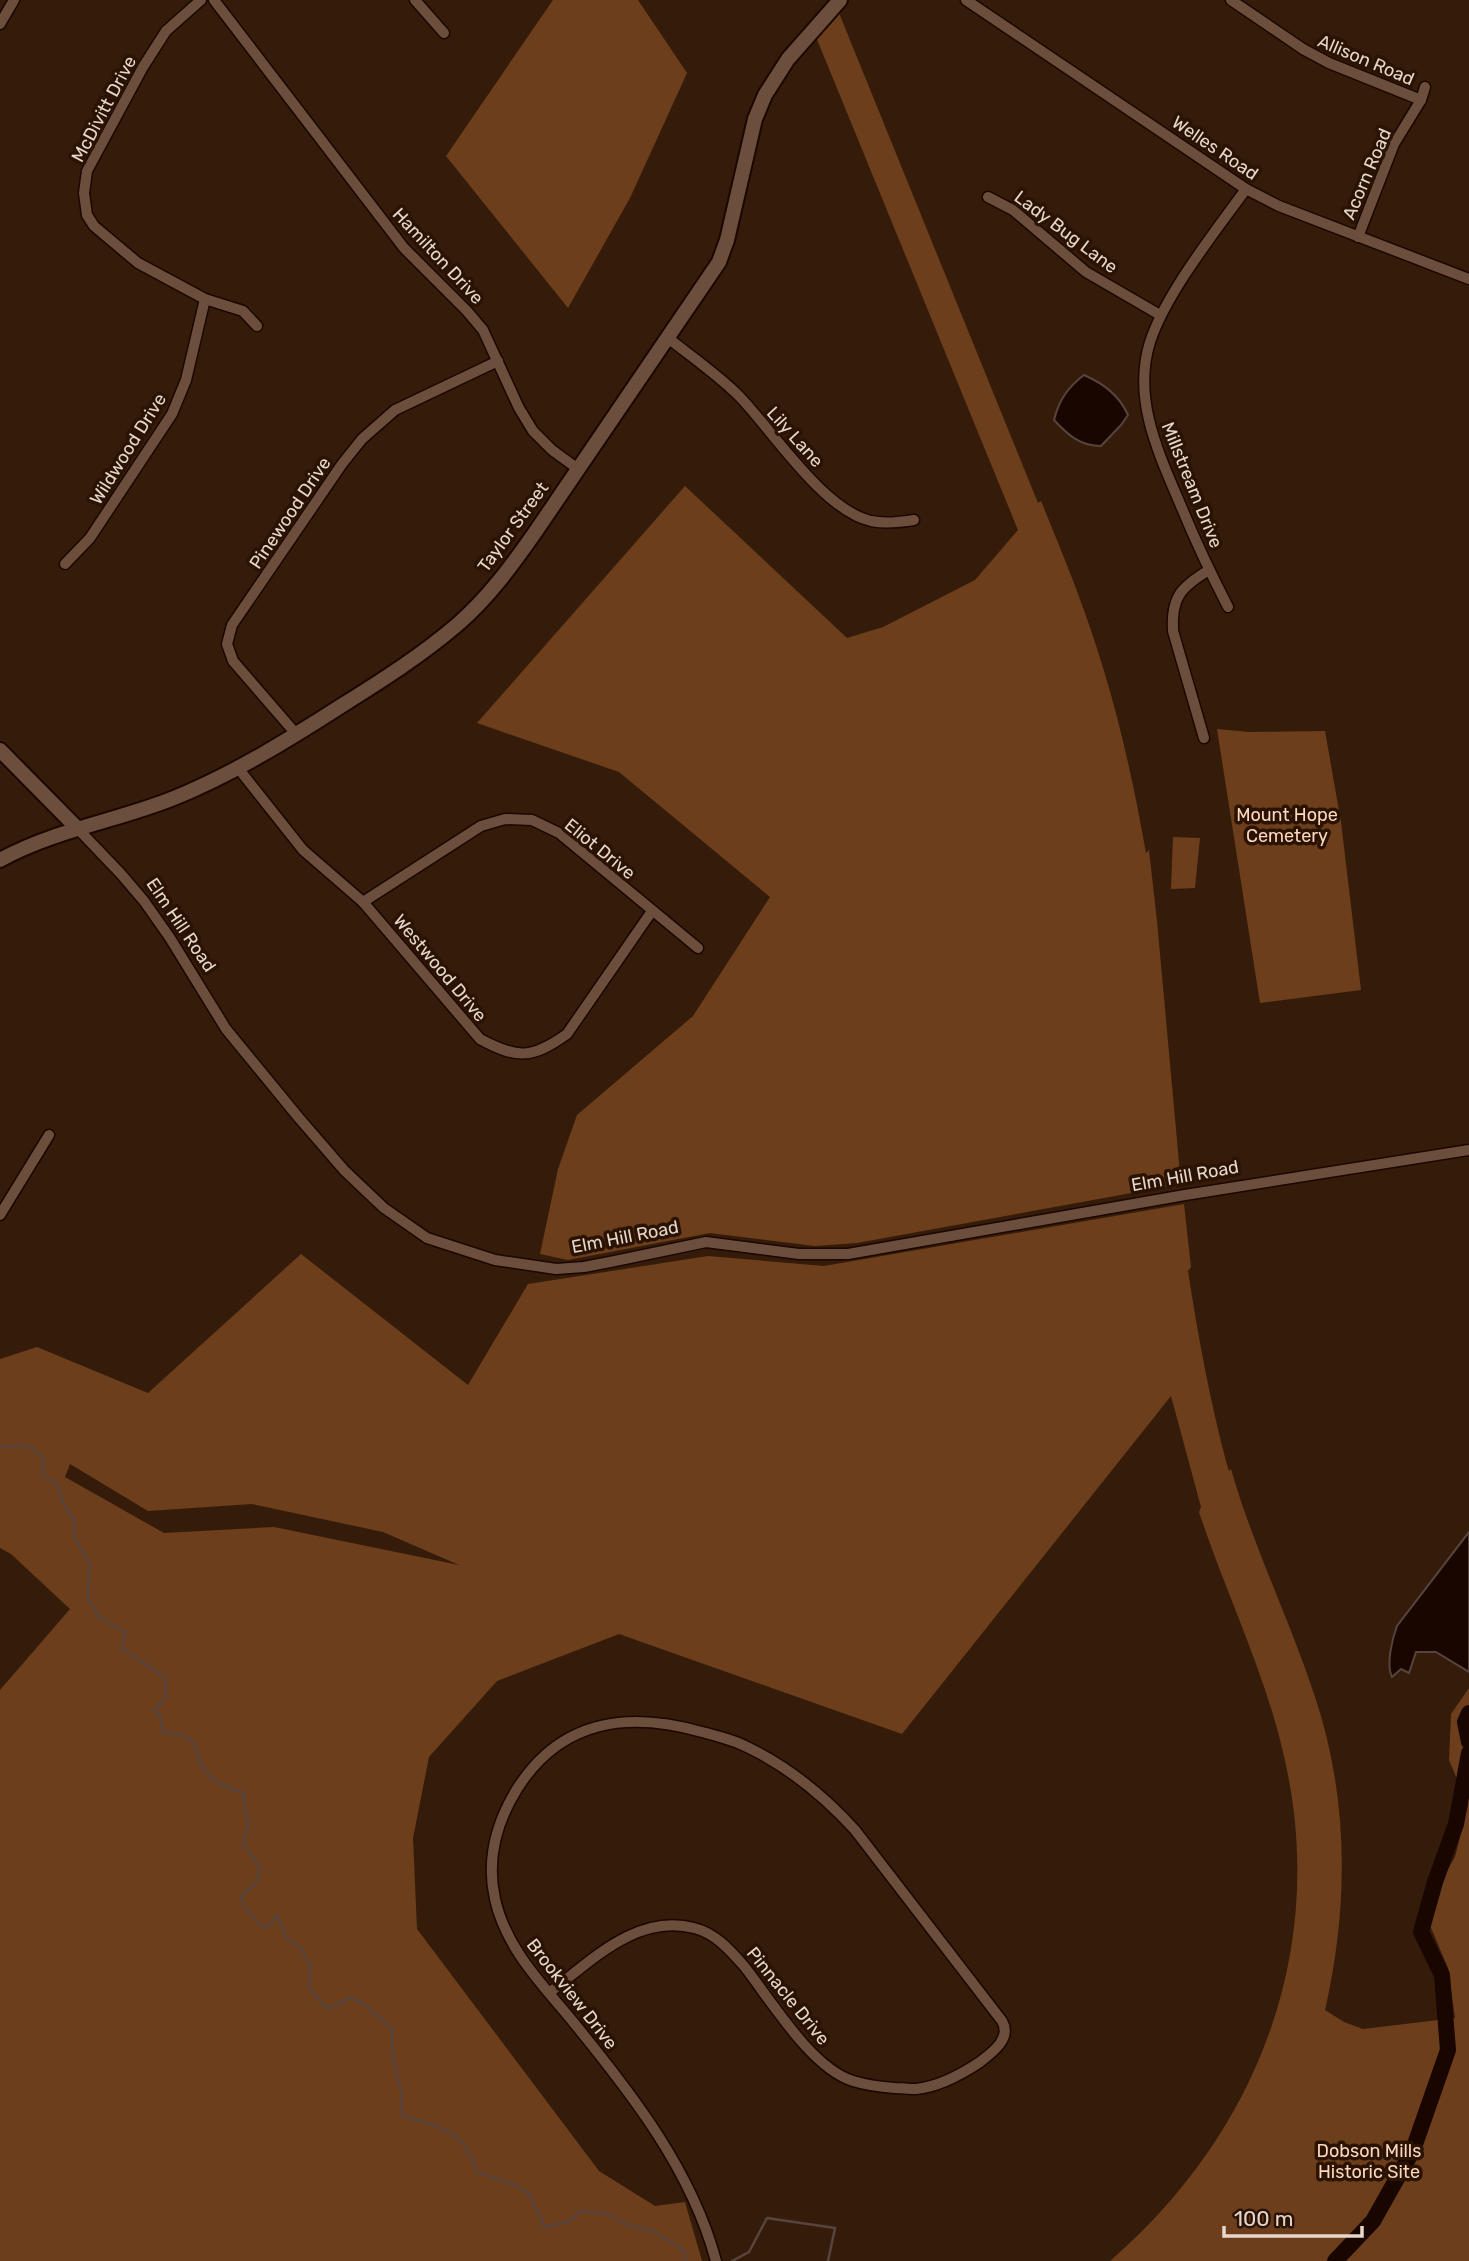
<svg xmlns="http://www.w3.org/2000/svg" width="1469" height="2261" font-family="Rubik,sans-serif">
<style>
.green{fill:#6c3e1b;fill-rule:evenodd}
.water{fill:#190600;stroke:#57443d;stroke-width:2}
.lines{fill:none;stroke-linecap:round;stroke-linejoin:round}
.stream{stroke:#57443d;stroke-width:2.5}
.river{stroke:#190600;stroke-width:16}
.street-casing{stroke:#1b0600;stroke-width:13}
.secondary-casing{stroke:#1b0600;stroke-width:18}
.street{stroke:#6b4f3c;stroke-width:10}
.secondary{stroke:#6b4f3c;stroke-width:14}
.labels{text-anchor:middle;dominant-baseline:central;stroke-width:7;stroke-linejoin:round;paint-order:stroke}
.street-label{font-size:18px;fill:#e7d6cb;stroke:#2a1302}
.park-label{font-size:18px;fill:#fdd7bf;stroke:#2a1302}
</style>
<rect width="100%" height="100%" fill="#351c0a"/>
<g class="green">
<polygon points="553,0 638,0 687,73 630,198 568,308 446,156"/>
<path d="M839 13 1038 503 1041 501C1064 557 1087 613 1104 671 1122 730 1135 791 1146 853L1149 850 1157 921 1181 1184 857 1243 815 1246 710 1233 568 1260 540 1254 558 1169 577 1115 693 1016 770 897 619 772 477 723 685 486 847 638 883 627 975 580 1018 530 816 37Z"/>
<polygon points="1217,729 1249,732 1325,731 1341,822 1361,990 1260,1003"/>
<polygon points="1173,837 1200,838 1195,888 1171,889"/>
<path d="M1184 1204 1191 1267 1188 1271C1198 1336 1210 1401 1227 1465L1229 1471 1231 1469C1253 1546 1289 1618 1314 1694 1349 1797 1349 1905 1325 2010L1344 2022 1363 2029 1455 2018 1448 1968 1429 1923 1439 1885 1455 1857 1468 1805 1449 1760 1451 1714 1469 1688V2261H1110C1259 2132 1330 1946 1283 1752 1264 1670 1225 1591 1199 1512L1201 1507 1171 1396 902 1734 619 1634 497 1681 429 1757 413 1838 417 1929 599 2171 655 2206 685 2202 702 2261H0V1690L70 1609 11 1554 0 1548V1359L37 1347 148 1393 301 1254 468 1385 528 1284 708 1256 824 1266ZM70 1464 148 1511 252 1504 383 1532 459 1565 274 1527 164 1533 65 1477Z"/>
</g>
<g class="water">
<path d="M1084 375C1104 384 1119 395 1128 415L1121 425 1101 446C1080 446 1068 435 1054 420 1059 400 1068 387 1084 375Z"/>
<path d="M1469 1532V1672L1436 1652H1416L1409 1673 1401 1669 1392 1677C1386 1665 1392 1639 1397 1626Z"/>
</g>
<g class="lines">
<g class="stream">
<path d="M0 1447C22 1445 29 1441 44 1460L42 1475 58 1485 61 1499 74 1521 75 1539 89 1563 88 1599 99 1617 125 1632 122 1649 166 1678 165 1699 154 1710 160 1716 163 1732C211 1736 187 1757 212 1778 219 1785 233 1789 243 1793L246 1815 249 1823 243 1845 261 1868 256 1883 241 1897 245 1908 264 1928 270 1925 277 1915 287 1939 300 1946 310 1965V1989L327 2009 350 1998 363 2003 392 2029 393 2057 402 2096 401 2113C408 2120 417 2120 427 2123 456 2132 468 2143 477 2172L517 2186 529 2194 545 2227 568 2222 581 2211 607 2214 628 2225 652 2231 684 2250 685 2261"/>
<polyline points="732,2261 749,2252 767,2218 835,2228 828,2261"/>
</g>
<g class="river">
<polyline points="1469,1713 1465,1722 1469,1742"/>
<polyline points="1335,2261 1373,2221 1413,2150 1448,2050 1442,1975 1421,1932 1435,1882 1456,1824 1469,1753"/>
</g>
<g class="street-casing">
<g id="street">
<polyline points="201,0 166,31 143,67 87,171 84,193 87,215 94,226 138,263 205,299 243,311 257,326"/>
<polyline points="214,0 404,248 467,311 483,330 519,408 533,431 552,450 578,469"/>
<polyline points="415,0 444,33"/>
<polyline points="966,0 1246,189 1279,206 1469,279"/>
<polyline points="1231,0 1303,49 1329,63 1421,100"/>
<polyline points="0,24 14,0"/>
<polyline points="988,197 1013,210 1086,272 1160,315"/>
<polyline points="1358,237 1394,144 1421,100 1425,87"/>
<path d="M668 338C692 357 718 375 739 396 773 431 823 510 871 521 886 524 900 522 914 520"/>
<polyline points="65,564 90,538 172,414 186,380 205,299"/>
<path d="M1228 607C1211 574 1195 540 1181 506 1159 454 1132 399 1150 342 1166 293 1215 232 1246 189"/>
<polyline points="297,735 233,661 227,644 232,625 342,464 362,439 395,410 498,361"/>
<path d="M1204 738 1173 631C1171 597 1181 587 1209 570"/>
<path d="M238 768 303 850 363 902 480 1039C517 1059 532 1059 567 1034L652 911"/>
<polyline points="78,829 121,874 144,901 170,938 226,1029 299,1118 344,1170 384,1208 427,1238 495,1260 556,1269 584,1267 615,1261 706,1242 799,1254 848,1254 1185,1195 1469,1150"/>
<polyline points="363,902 481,826 505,819 532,820 559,833 698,948"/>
<polyline points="0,1215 49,1135"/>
<path d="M549 1993C591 1961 637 1913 694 1928 715 1933 730 1950 744 1966 771 2000 811 2068 853 2081 866 2085 881 2087 895 2088 901 2088 909 2089 916 2089 937 2087 962 2074 980 2062 993 2052 1012 2038 1002 2021L855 1830C824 1796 789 1767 747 1747 734 1740 717 1736 702 1732 628 1711 561 1719 517 1789 496 1823 486 1859 495 1899 506 1949 543 1985 574 2023 632 2094 692 2171 716 2261"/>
</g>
</g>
<g class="secondary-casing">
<g id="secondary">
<polyline points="0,750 78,829"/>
<path d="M0 860C54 830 117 821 174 798 233 774 288 740 341 706 381 681 422 655 458 624 489 597 513 564 536 531L719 262 727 240 755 119 765 95 788 59 840 0"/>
</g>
</g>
<use href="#street" class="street"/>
<use href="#secondary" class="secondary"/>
</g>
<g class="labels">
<g class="street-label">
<text transform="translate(1366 60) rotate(23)">Allison Road</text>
<text transform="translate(104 109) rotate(-62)">McDivitt Drive</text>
<text transform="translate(1215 148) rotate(34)">Welles Road</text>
<text transform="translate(1367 174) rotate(-67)">Acorn Road</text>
<text transform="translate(1066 232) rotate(37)">Lady Bug Lane</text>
<text transform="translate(438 256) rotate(47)">Hamilton Drive</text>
<text transform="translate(795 437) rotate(48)">Lily Lane</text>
<text transform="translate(128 449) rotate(-58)">Wildwood Drive</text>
<text transform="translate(1192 485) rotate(68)">Millstream Drive</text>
<text transform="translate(290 513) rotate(-56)">Pinewood Drive</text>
<text transform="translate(513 527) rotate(-54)">Taylor Street</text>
<text transform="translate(600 849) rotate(39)">Eliot Drive</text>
<text transform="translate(181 925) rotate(56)">Elm Hill Road</text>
<text transform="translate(440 968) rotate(50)">Westwood Drive</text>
<text transform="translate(1185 1176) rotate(-10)">Elm Hill Road</text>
<text transform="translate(625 1237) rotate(-11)">Elm Hill Road</text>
<text transform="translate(572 1994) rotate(52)">Brookview Drive</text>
<text transform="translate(788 1996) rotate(51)">Pinnacle Drive</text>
</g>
<g class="park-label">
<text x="1287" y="815">Mount Hope<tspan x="1287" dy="21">Cemetery</tspan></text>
<text x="1369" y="2151">Dobson Mills<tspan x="1369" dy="21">Historic Site</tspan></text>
</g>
</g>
<path d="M1224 2226v10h138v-10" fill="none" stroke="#e7d6cb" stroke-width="3.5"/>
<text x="1234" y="2226" font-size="21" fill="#e7d6cb" stroke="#2a1302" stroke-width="5" paint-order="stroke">100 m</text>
</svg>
